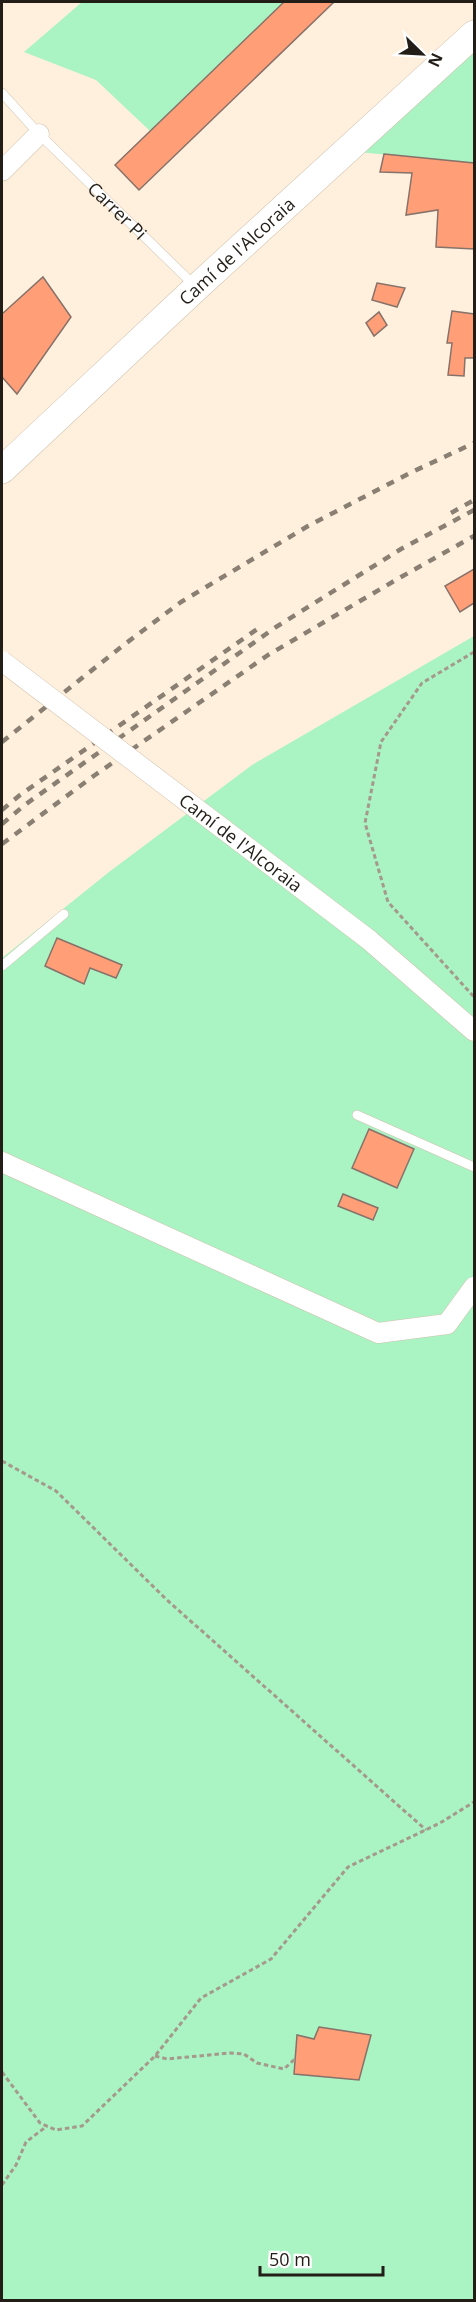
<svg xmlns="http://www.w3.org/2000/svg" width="476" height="2302" font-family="'Open Sans',sans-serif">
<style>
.green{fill:#aaf3c3}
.building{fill:#ff9e77;stroke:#87726a;stroke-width:1.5}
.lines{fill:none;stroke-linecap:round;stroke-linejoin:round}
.lane-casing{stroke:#d0c2b0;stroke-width:10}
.street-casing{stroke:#d0c2b0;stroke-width:21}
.secondary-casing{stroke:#d0c2b0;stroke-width:28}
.path{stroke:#a4998b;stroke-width:3;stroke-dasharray:4.5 3;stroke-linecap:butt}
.lane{stroke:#fff;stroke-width:9}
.street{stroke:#fff;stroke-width:20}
.secondary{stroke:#fff;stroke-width:27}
.rail{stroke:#897f72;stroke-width:4.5;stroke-dasharray:8 8;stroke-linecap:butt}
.street-bridge-casing{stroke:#d0c2b0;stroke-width:21;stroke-linecap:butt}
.street-bridge{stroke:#fff;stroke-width:20}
.labels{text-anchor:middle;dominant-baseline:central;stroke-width:6;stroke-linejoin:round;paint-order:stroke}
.street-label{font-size:18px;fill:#221d16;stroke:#fff}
</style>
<rect width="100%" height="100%" fill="#fff0dd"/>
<g class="green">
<polygon points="82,2 284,2 150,131 96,80 24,52"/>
<polygon points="474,47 474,163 357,152"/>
<polygon points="474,636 474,2300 2,2300 2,958 109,872 252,765"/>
</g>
<g class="building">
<polygon points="284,2 334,2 139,190 115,165"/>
<polygon points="384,154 474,163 474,249 436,247 438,210 406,215 412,173 380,172"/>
<polygon points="43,277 71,317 17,394 2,377 2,314"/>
<polygon points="377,283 405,288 397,307 372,300"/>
<polygon points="452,311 474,314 474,358 465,358 464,376 448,375 452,343 447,343"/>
<polygon points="379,312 387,325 374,336 366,323"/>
<polygon points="474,569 474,603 460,612 445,586"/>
<polygon points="57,938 122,965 116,978 90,968 84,984 45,966"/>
<polygon points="369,1129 414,1149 397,1188 352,1168"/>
<polygon points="343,1194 378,1208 373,1220 338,1206"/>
<polygon points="319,2027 371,2035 359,2080 294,2074 297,2035 314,2039"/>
</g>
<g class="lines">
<g class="lane-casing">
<g id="lane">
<path id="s1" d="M2 93 39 134 195 286"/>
<polyline points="2,966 64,914"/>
<polyline points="357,1115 474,1167"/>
</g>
</g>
<g class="street-casing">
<g id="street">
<polyline points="2,171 39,134"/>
<polyline points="368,939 474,1031"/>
<polyline points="2,1162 378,1333 447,1324 474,1287"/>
</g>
</g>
<g class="secondary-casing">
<g id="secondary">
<path id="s2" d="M2 470 196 288 474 34"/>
</g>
</g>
<g class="path">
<polyline points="474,652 422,683 381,742 365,823 388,902 474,997"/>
<polyline points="2,1461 56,1491 167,1600 426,1830"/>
<polyline points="155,2056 167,2059 230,2053 244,2054 257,2063 284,2069 295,2059"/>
<polyline points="2,2072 40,2123 56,2130 82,2126 155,2056 201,1998 271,1959 348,1867 440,1823 474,1802"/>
<polyline points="2,2185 16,2165 26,2142 47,2126"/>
</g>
<use href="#lane" class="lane"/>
<use href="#street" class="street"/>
<use href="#secondary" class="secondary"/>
<g class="rail">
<polyline points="451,513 474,500"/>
<polyline points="2,742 121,647 181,602 308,526 410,473 474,443"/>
<polyline points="2,810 20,795 263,625"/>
<polyline points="2,824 26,804 276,627 401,549 474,510"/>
<polyline points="2,844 95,775 268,655 401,577 474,536"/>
</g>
<g class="street-bridge-casing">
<g id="street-bridge">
<path id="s3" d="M2 661 368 939"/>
</g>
</g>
<use href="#street-bridge" class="street-bridge"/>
</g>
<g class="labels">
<g class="street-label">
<text stroke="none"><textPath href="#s1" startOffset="165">Carrer Pi</textPath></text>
<text stroke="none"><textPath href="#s2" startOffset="321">Camí de l'Alcoraia</textPath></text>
<text stroke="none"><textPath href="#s3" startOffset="300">Camí de l'Alcoraia</textPath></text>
</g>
</g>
<rect width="476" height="2302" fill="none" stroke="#221d16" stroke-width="6"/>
<g transform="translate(422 54) rotate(114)" stroke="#ffffff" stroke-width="4.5" paint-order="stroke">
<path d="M0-4.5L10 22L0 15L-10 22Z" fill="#221d16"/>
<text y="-9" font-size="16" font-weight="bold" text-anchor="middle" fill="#221d16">N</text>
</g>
<path d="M260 2266v9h123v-9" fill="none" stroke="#221d16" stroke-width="3"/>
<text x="269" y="2266" font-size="18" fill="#221d16" stroke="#ffffff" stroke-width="4.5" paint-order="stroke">50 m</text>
</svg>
